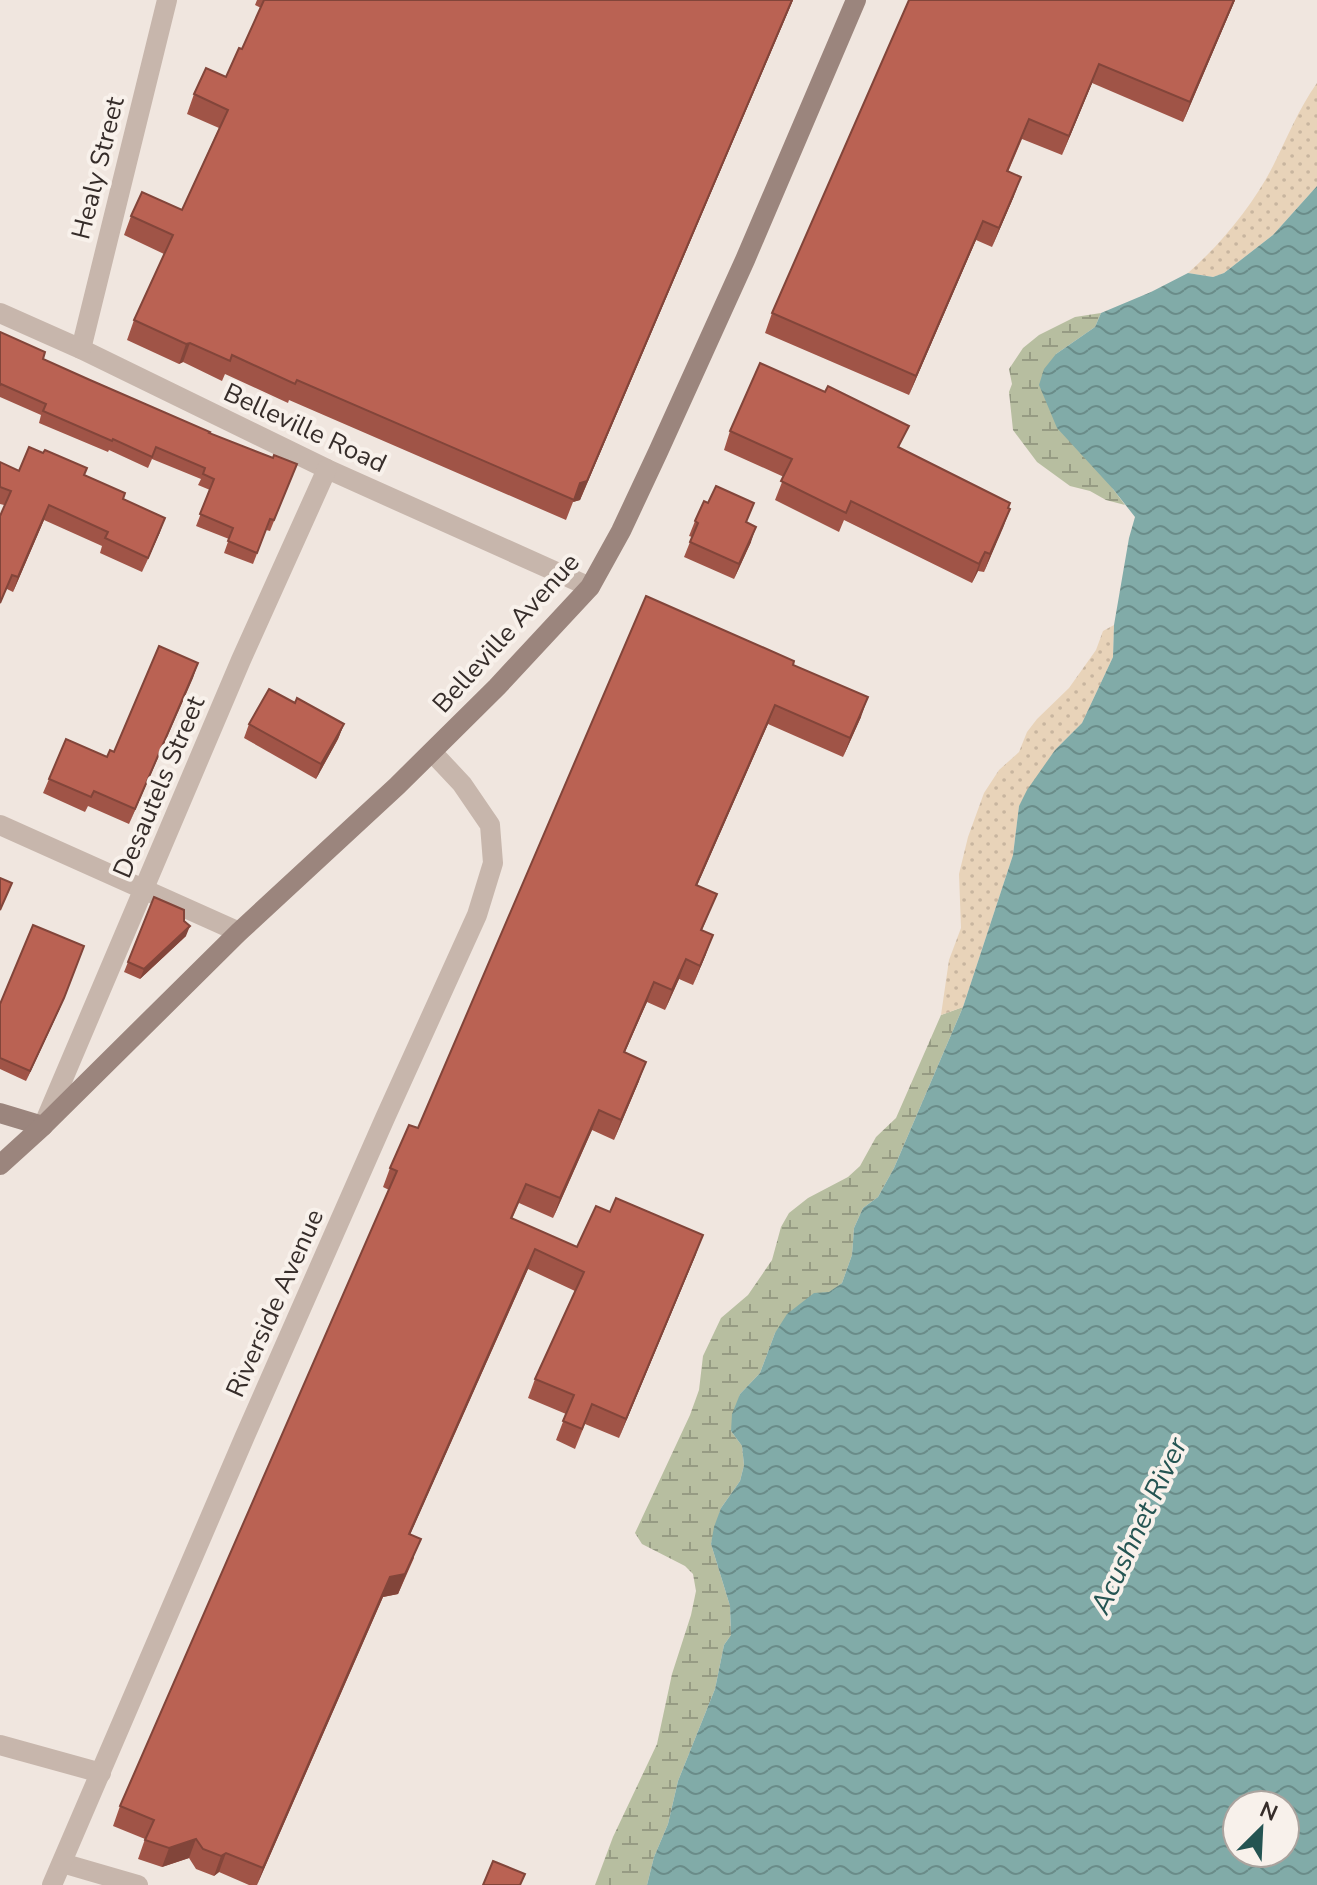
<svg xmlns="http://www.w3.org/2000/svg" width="1317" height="1885" font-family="'Nunito Sans',sans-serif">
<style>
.wetland{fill:url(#wetland-marsh)}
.sand{fill:url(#sand-dots)}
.water{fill:url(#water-waves);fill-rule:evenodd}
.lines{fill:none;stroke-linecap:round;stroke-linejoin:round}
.minor{stroke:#c7b6ac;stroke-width:20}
.tertiary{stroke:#c7b6ac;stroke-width:20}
.secondary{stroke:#9b857d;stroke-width:20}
.wall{fill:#a05447}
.shaded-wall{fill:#82453a}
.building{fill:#ba6253;stroke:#82453a;stroke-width:2}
.labels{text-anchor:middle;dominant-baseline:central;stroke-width:8;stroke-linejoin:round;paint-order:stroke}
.street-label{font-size:26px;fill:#362d2a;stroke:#f8f1eb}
.water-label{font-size:28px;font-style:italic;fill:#245452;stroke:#f8f1eb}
</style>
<defs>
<pattern id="wetland-marsh" width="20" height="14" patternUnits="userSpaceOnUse" patternTransform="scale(2)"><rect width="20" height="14" fill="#b7bea0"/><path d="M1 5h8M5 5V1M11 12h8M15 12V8" fill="none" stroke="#969b83"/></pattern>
<pattern id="sand-dots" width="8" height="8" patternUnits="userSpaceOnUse" patternTransform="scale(2)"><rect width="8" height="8" fill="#e8d3b9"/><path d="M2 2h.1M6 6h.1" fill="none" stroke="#c8b59f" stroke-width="1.8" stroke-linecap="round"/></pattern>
<pattern id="water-waves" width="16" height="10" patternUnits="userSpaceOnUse" patternTransform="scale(2)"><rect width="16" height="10" fill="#81aba8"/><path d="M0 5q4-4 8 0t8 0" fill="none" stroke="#6a8c89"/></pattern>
</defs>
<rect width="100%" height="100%" fill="#f0e6df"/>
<g class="wetland">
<polygon points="1101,313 1095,327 1056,354 1113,489 1125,505 1106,500 1090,491 1070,486 1037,462 1013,430 1009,392 1012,384 1009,369 1023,348 1039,335 1075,317"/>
<polygon points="963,1007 894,1168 878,1197 863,1208 854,1228 852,1255 842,1283 775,1333 760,1373 740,1394 731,1431 742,1446 744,1465 740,1481 721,1508 711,1544 730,1606 731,1635 724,1645 715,1689 678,1781 668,1824 654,1857 647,1885 595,1885 613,1837 657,1744 672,1674 691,1615 696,1591 693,1574 685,1566 642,1544 635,1533 690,1415 699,1390 703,1356 721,1318 748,1295 772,1260 781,1227 789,1213 808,1198 848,1177 860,1166 876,1137 896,1118 941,1015"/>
</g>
<g class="sand">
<path d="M1317 83V186L1273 235 1224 273 1213 277 1188 273C1221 244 1253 205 1273 166 1288 136 1298 110 1317 83Z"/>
<polygon points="1114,625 1113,657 1082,723 1055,750 1019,806 1013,855 963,1007 941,1015 949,960 961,928 959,874 968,837 984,793 999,770 1019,752 1027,732 1037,719 1069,688 1096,650 1103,631"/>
</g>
<path class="water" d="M1317 186V1885H647L654 1857 668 1824 678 1781 715 1689 724 1645 731 1635 730 1606 711 1544 714 1527 721 1508 740 1481 744 1465 742 1446 731 1431 732 1414 740 1394 760 1373 775 1333 787 1314 814 1293 829 1292 842 1283 852 1255 854 1228 863 1208 878 1197 894 1168 963 1007 1013 855 1019 806 1027 790 1055 750 1082 723 1113 657 1114 625 1129 538 1135 517 1113 489 1057 428 1039 385 1044 369 1056 354 1095 327 1101 313 1151 292 1188 273 1213 277 1224 273 1273 235ZM1237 1805H1285V1853H1237Z"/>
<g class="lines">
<g class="minor">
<polyline points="0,313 81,349 327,469 590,587"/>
<polyline points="81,349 167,0"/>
<polyline points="0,825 239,932"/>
<polyline points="43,1126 241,660 327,469"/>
<polyline points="0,1745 101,1773"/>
<polyline points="62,1863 138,1885"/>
</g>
<polyline class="tertiary" points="52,1885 245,1436 385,1118 477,915 493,863 490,825 462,784 432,752"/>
<g class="secondary">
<polyline points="0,1113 43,1126"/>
<polyline points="0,1165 43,1126 239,932 397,786 497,687 590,587 621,531 658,452 745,260 856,0"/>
</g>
</g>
<g class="wall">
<polygon points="257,0 793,0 580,500 573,502 566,520 289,400 288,403 225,374 222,381 183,362 179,364 127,340 134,320 164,254 124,235 131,216 182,210 219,128 187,114 194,94 226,77 242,49 261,8 255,5"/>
<polygon points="909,0 1235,0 1183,122 1092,83 1062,155 1022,139 1008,172 1014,196 992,247 976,240 909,395 765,333 772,313"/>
<polygon points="0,332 43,359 209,433 273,458 297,464 270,531 266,530 253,564 224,553 229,539 196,526 210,490 198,485 201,479 152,459 148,468 109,450 108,452 39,423 41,415 0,397"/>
<polygon points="730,431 900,448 1010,509 984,572 978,571 972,583 844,520 839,532 775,500 784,477 724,450"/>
<polygon points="0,462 19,471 85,475 123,499 160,532 142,572 100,553 102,546 44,520 13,592 7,589 4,505 0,504"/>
<polygon points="695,521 747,522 751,542 734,579 684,557 692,537 689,536"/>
<polygon points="198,663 129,824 88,806 85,812 43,793 49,779 107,757 114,752"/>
<polygon points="793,665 861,717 843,757 768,724 697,885 709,913 702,930 706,954 693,985 679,979 665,1010 647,1002 625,1052 639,1081 614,1140 592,1130 553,1218 519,1203 512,1219 577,1247 696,1254 619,1438 585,1424 575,1449 556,1440 566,1414 528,1398 535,1379 575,1291 528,1269 410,1534 414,1558 398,1594 383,1597 257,1885 249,1885 219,1872 214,1876 196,1869 189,1858 162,1867 138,1859 145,1839 113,1826 120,1806 389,1190 383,1187 390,1168 418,1128"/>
<polygon points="295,703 344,724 338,739 316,779 244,738 249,724"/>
<polygon points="154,897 184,921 186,936 140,979 124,972"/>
<polygon points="0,1004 60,1008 26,1081 0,1069"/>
</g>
<g class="shaded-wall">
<polygon points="792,0 793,0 580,500 573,502 580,483"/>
<polygon points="1234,0 1235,0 1183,122 1190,102"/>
<polygon points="1099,64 1092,83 1062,155 1069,136"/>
<polygon points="1021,177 1014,196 992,247 999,228"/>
<polygon points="983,221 976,240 909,395 916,376"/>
<polygon points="190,343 183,362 179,364 186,344"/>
<polygon points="49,505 44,520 13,592 18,577"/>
<polygon points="1010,509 1003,528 984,572 990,554"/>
<polygon points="165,518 160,532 142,572 148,558"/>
<polygon points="756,527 751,542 734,579 739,564"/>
<polygon points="985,552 978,571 972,583 979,564"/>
<polygon points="198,663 193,678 129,824 135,809"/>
<polygon points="868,697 861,717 843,757 850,738"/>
<polygon points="775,705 768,724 689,904 696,885"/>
<polygon points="344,724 338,739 316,779 321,764"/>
<polygon points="190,926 186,936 140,979 144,969"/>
<polygon points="713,935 706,954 693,985 700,966"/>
<polygon points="84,946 60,1008 26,1081 30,1071"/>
<polygon points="686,959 679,979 665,1010 672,990"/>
<polygon points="654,982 647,1002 616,1071 624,1052"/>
<polygon points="646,1062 639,1081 614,1140 621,1120"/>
<polygon points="599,1110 592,1130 553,1218 560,1198"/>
<polygon points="703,1235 696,1254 619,1438 626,1419"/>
<polygon points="535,1249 528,1269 402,1553 409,1534"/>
<polygon points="421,1539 398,1594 383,1597 257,1885 263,1868 390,1577"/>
<polygon points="196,1839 189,1858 162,1867 169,1848"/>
<polygon points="226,1853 219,1872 214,1876 221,1856"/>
</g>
<g class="building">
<polygon points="264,0 792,0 587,481 580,483 574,500 297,380 295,384 232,355 230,361 190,343 186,344 134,320 173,235 131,216 142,192 182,210 228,110 194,94 206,68 226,77 239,48 242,49"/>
<polygon points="909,0 1234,0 1190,102 1099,64 1069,136 1029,119 1007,171 1021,177 999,228 983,221 916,376 772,313"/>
<polygon points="0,332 45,352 43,359 90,380 210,432 209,433 273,458 274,455 297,464 274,520 270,519 257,553 228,541 233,528 200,514 214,479 203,474 205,468 156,447 152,457 113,439 112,441 43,411 46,404 1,384 0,385"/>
<polygon points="760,363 825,392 828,386 909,426 898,447 1010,503 1008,508 1010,509 990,554 985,552 979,564 851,501 846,513 781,481 792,459 730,431"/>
<polygon points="29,447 43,453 45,450 87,468 84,475 125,493 123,499 165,518 148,558 105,538 108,532 49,505 18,577 12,575 0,603 0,516 11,491 0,487 0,462 19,471"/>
<polygon points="716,486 754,503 746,522 756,527 739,564 690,542 698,523 695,521 704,501 708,503"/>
<polygon points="646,596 794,661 793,665 868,697 850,738 775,705 696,885 717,894 701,930 713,935 700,966 686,959 672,990 654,982 624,1052 646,1062 621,1120 599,1110 560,1198 526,1184 511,1218 577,1247 596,1206 610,1212 616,1198 703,1235 626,1419 592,1404 582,1429 563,1421 574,1395 535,1379 584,1272 535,1249 409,1534 421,1539 405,1574 390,1577 263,1868 226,1853 221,1856 203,1849 196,1839 169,1848 145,1840 154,1820 120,1806 397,1171 390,1168 409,1125 418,1128"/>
<polygon points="159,646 198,663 135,809 94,791 91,797 49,779 66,739 107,757 110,750 114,752"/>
<polygon points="269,689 295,703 297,698 344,724 321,764 249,724"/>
<polygon points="0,878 12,883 0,910"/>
<polygon points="154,897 184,910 184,921 190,926 144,969 128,962"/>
<polygon points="33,925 84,946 64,998 30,1071 0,1058 0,1004"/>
<polygon points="493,1861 525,1874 520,1885 483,1885"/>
</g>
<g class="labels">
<g class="street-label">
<text transform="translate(98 168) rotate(-76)">Healy Street</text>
<text transform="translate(305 428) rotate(25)">Belleville Road</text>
<text transform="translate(506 633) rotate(-48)">Belleville Avenue</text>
<text transform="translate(159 787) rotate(-67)">Desautels Street</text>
<text transform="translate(275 1303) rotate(-66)">Riverside Avenue</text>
</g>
<g class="water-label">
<text transform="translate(1139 1526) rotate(-65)">Acushnet River</text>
</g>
</g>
<g transform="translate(1261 1829) rotate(24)"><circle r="38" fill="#f8f1eb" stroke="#aaa39e" stroke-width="2"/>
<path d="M0-6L14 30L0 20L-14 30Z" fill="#245452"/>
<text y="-12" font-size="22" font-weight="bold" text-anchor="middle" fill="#362d2a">N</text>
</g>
</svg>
